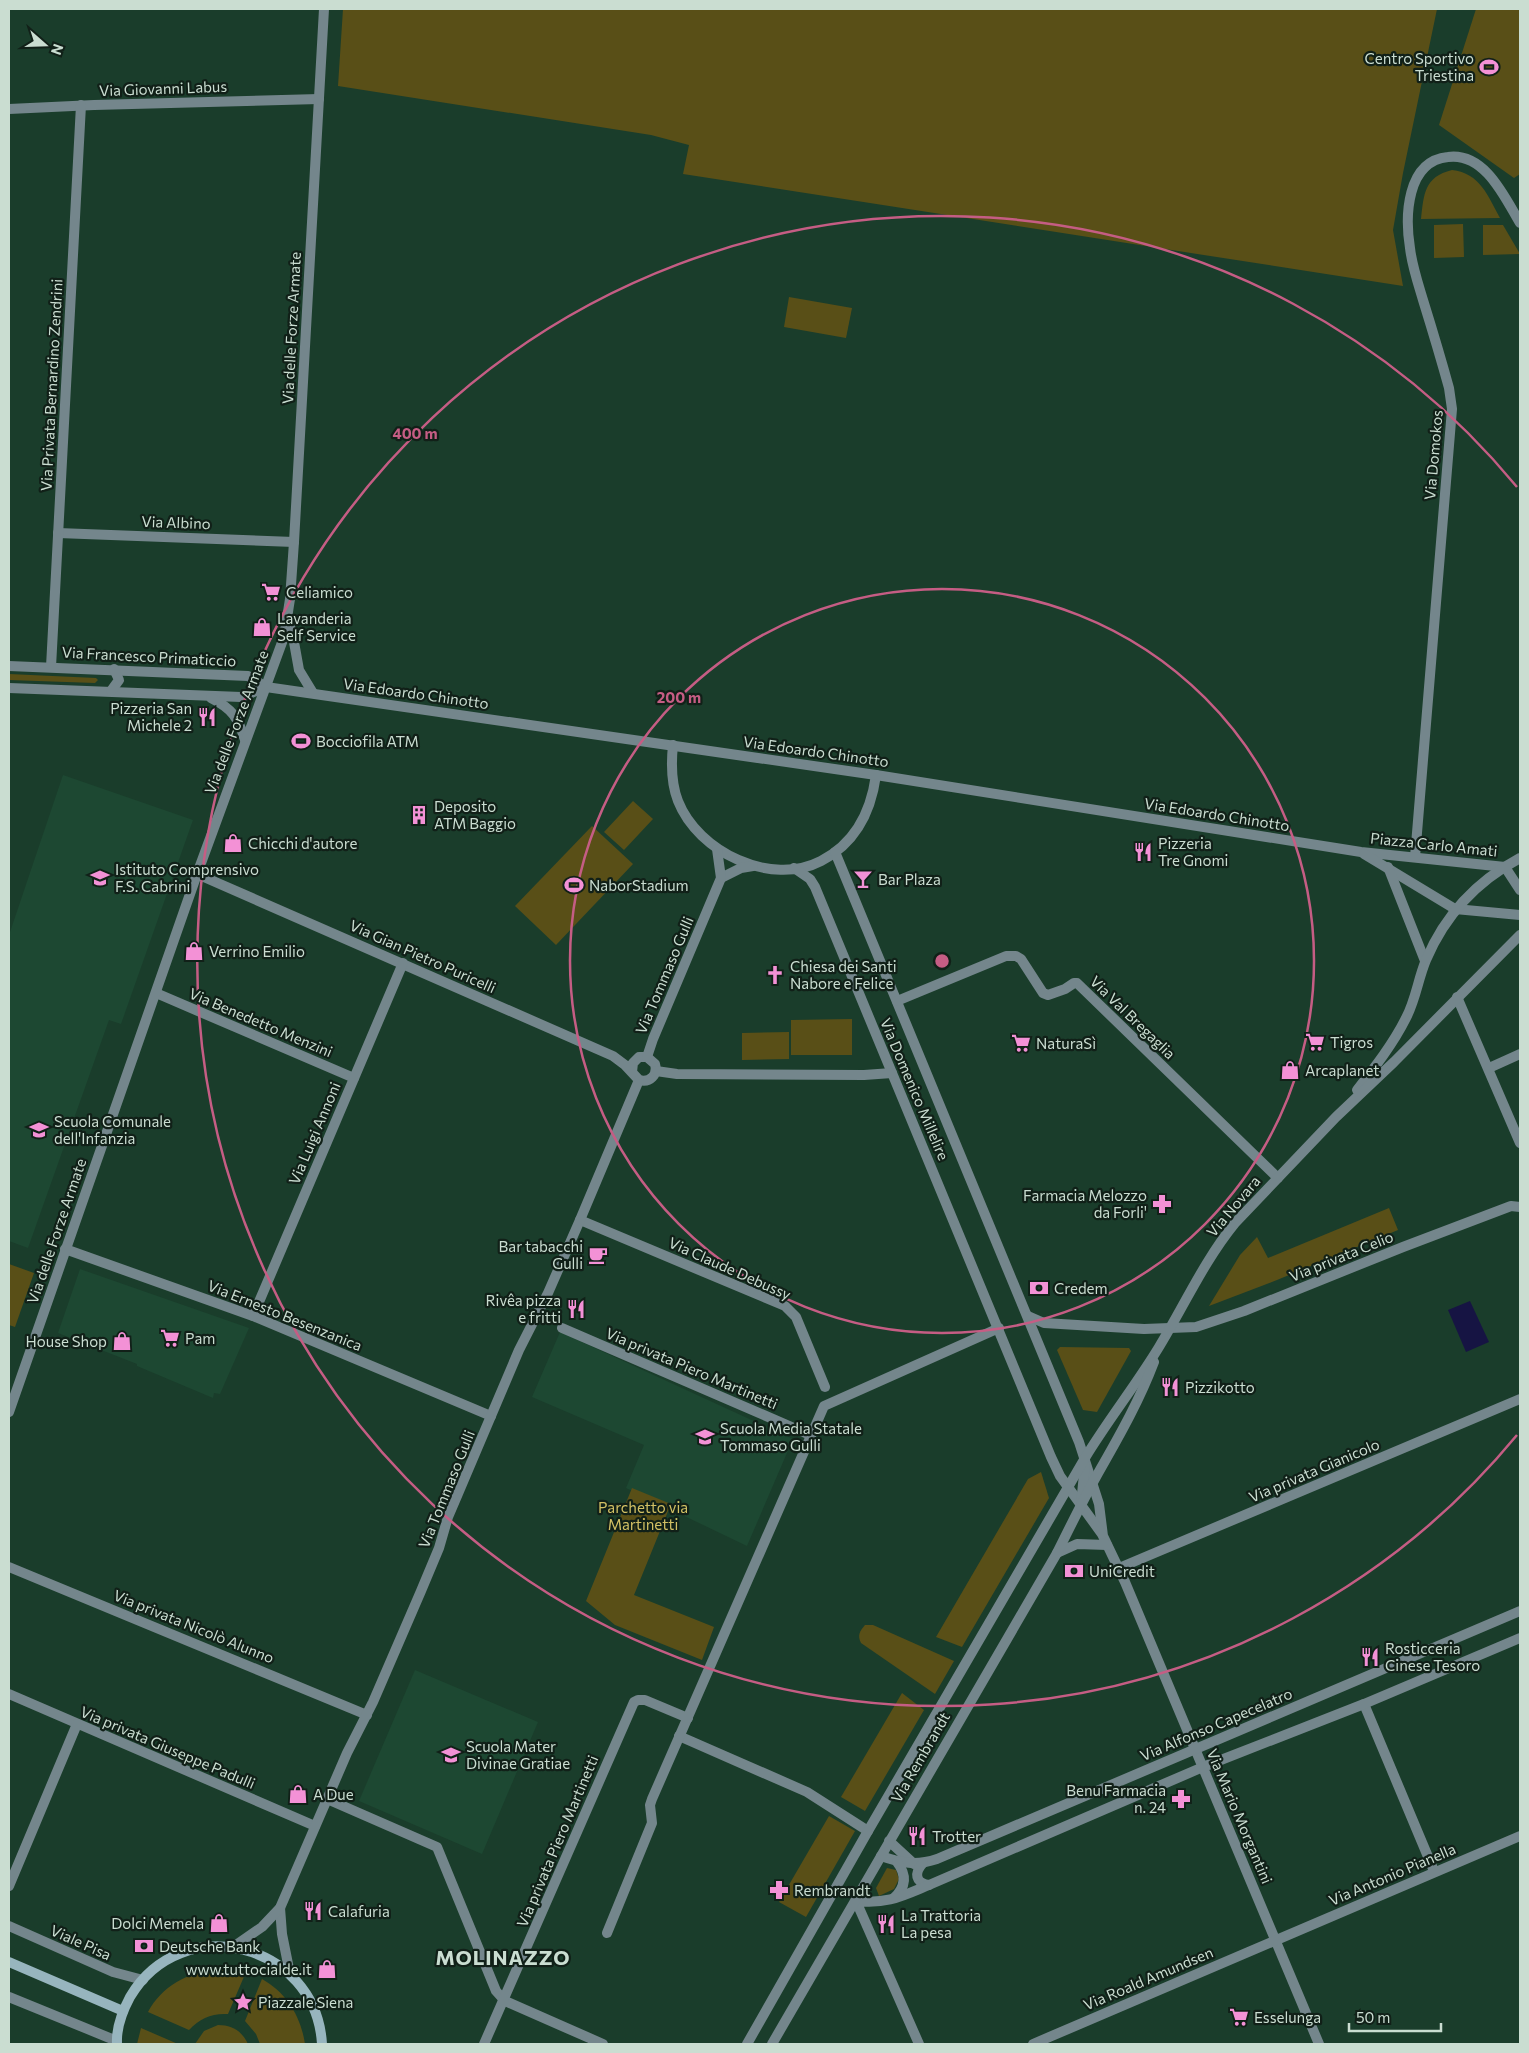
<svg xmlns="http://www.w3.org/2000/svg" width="1529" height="2053" font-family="Commissioner,sans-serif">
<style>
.built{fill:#1d4832}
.green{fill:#594f17}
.water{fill:#161443}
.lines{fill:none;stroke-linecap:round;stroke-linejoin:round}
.minor{stroke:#74868c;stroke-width:10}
.tertiary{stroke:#74868c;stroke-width:10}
.secondary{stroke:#97b5be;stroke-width:10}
.ring{fill:none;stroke:#c55d84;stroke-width:2.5}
.labels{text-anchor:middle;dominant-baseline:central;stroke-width:4.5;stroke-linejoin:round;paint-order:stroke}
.poi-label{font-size:15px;fill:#caddd1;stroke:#112018;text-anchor:start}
.street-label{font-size:15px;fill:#caddd1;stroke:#112018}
.park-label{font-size:15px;fill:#d2c064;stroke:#112018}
.district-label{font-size:20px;font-weight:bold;letter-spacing:1px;fill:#caddd1;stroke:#112018}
.centre{fill:#c55d84;stroke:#112018;stroke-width:2.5}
.ring-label{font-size:15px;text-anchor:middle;font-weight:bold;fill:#c55d84;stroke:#112018;stroke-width:4.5;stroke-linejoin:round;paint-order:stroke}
</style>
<rect width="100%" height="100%" fill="#1a3d2b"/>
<g class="built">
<polygon points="63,775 193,820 121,1024 109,1020 28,1248 9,1241 9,935"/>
<polygon points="80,1269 249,1328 220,1394 214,1393 213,1398 137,1366 137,1364 58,1333"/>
<polygon points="560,1332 793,1439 747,1546 626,1488 644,1445 532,1397"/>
<polygon points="415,1670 538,1722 482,1854 359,1801"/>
</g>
<g class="green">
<polygon points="343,9 1437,9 1403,173 1393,230 1403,286 683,174 689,145 651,135 338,86"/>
<polygon points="1476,9 1520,9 1520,174 1514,178 1439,125"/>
<path d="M1452 170C1480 173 1488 196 1500 218L1421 219C1424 194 1424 177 1452 170Z"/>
<polygon points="1463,224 1464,257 1434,258 1434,225"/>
<polygon points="1483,225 1503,225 1520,254 1483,255"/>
<polygon points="789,297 852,308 846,338 784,327"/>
<polygon points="9,674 96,678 98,680 95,683 9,680"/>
<polygon points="633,801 653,819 624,850 604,832"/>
<polygon points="592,826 633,864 556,945 515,906"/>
<polygon points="852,1019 852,1055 791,1055 791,1020"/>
<polygon points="789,1032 789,1059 742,1060 742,1033"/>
<polygon points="1389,1208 1398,1230 1277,1280 1209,1306 1240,1255 1257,1237 1268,1258"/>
<polygon points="9,1264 34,1273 15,1327 9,1325"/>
<polygon points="1060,1347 1129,1348 1131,1351 1097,1412 1083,1410 1057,1350"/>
<polygon points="1041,1472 1049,1498 962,1647 936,1637 1028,1479"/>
<polygon points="632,1488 671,1504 634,1595 714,1627 702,1660 615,1625 586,1601"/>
<path d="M865 1625H873L954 1661 935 1694 861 1643C857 1635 860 1631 865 1625Z"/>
<polygon points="902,1693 924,1710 865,1811 841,1797"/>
<polygon points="829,1816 855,1831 806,1917 779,1902"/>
<polygon points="887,1868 896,1870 899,1879 894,1889 879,1896 876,1888"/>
<path d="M216 1969 246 1972 228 2014C212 2013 200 2018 189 2030L148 2012C162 1986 187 1973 216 1969Z"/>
<path d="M262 1979C287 1993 301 2017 305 2044H260L256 2034 245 2021Z"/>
<path d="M218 2025C232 2025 242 2031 248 2044H195L204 2031Z"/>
<polygon points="141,2028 178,2044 137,2044"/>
</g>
<polygon class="water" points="1470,1301 1489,1342 1466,1352 1448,1310"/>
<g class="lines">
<g class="minor">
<polyline points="9,109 94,105 319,99"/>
<polyline points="58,533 294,542"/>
<polyline points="51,667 81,105"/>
<path d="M673 745C671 764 671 783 678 801 698 852 771 887 821 861 856 843 871 812 876 775"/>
<polyline points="835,852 1079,1442 1099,1504 1103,1536 1125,1582 1319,2044"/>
<path d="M1415 857 1452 409 1449 388C1441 359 1432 329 1423 300 1418 283 1412 266 1410 248 1405 217 1406 161 1448 157 1485 152 1505 198 1520 223"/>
<polyline points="794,868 810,879 815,887 1051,1457 1060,1476 1102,1534"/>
<path d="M197 874 613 1056 625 1065 639 1080C650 1083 658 1075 655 1064L647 1057H639L633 1063 632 1072"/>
<polyline points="721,878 741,868 753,866"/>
<polyline points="156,993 354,1078"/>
<polyline points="1457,997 1520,1143"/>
<polyline points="897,1001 1006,956 1016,956 1021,959 1043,993 1048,995 1065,989 1074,983 1077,983 1278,1178"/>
<polyline points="647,1057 653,1039 721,878 717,849"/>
<polyline points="1489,1068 1520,1054"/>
<polyline points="656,1071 677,1074 864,1075 892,1073"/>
<polyline points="580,1220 785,1306 796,1317 825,1387"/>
<polyline points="65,1249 253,1316 491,1416"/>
<polyline points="253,1316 403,963"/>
<polyline points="1028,1316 1044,1323 1144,1329 1196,1327 1244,1311 1403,1247 1511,1206 1520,1207"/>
<polyline points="562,1328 810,1435"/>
<polyline points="1081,1504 1085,1464"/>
<polyline points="1057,1553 1077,1544 1107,1545"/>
<polyline points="9,1567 367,1715"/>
<polyline points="1119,1568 1520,1399"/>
<polyline points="9,1694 315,1826"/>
<polyline points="1364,1704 1434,1871"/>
<polyline points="679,1736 807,1792 868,1831"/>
<polyline points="327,1799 437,1847 496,1991 505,2001 603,2044"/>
<polyline points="889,1841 914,1864"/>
<path d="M881 1856C901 1863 916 1866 937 1859L1520 1611"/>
<path d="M923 1863C914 1873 915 1883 929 1885"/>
<polyline points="9,1886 77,1724"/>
<path d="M894 1898C906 1887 907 1875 897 1862"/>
<polyline points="280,1908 282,1934 290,1974"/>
<polyline points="9,1926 113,1972 143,1980"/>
<polyline points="607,1933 652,1823 650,1805 652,1799 824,1406 999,1328"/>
<polyline points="233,1947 262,1927 280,1908 347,1753 373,1702 421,1591 439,1548 448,1517 457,1496 519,1350 548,1293 580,1220 639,1080"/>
<polyline points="9,1997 117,2041"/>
<polyline points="484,2044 634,1702 638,1700 645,1700 688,1718"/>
<path d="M919 2044 856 1901C888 1904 900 1897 929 1885L1203 1767 1364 1704 1520 1638"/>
<polyline points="1033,2044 1520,1836"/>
</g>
<g class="tertiary">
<polyline points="287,623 292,631 299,670 313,693"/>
<polyline points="9,666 248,676 266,687 876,775 1361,852 1505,867 1520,890"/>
<polyline points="9,688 241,697 266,687"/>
<polyline points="111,691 119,680 114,669"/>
<path d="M211 698C233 709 238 718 245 740"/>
<polyline points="1364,854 1455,909 1520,915"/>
<polyline points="1388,867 1425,961"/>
<path d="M1357 1090C1375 1067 1393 1044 1406 1018 1416 999 1418 979 1426 960 1445 915 1477 881 1520 858"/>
<polyline points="9,1412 197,874 284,637 290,599 294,542 324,9"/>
<path d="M747 2044 868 1831 1085 1458C1108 1420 1136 1385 1159 1347 1184 1306 1204 1261 1235 1223L1336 1117 1394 1062 1520 935"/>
<path d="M772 2044 1057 1553C1071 1525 1085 1496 1101 1468 1121 1433 1140 1399 1154 1362"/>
</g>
<g class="secondary">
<polyline points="9,1962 123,2011"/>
<path d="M117 2044C116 2027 122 2012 130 1997 182 1909 316 1943 322 2044"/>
</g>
</g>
<g class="ring">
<circle cx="942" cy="961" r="372"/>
<path d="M1517 1435A745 745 0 1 1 1517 487"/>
</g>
<defs>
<g id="stadium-bare" transform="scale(1.5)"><path d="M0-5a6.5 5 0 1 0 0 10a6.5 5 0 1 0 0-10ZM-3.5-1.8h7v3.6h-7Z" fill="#f391d6" stroke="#112018" stroke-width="2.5" paint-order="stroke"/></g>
<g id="supermarket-bare" transform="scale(1.5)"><path d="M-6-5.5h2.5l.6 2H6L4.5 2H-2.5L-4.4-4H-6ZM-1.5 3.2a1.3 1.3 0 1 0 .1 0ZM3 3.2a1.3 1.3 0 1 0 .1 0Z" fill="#f391d6" stroke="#112018" stroke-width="2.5" paint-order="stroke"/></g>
<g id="shop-bare" transform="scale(1.5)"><path d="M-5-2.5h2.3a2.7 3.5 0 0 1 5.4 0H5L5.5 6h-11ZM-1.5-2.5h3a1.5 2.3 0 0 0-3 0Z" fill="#f391d6" stroke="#112018" stroke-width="2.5" paint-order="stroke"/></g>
<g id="restaurant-bare" transform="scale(1.5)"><path d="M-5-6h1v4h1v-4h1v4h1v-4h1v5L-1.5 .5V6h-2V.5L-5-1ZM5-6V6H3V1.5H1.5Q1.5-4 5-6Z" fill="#f391d6" stroke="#112018" stroke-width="2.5" paint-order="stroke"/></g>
<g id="building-bare" transform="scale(1.5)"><path d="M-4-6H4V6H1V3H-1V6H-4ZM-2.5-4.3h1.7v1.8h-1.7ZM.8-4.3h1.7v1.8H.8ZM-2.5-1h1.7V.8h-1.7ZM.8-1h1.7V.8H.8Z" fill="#f391d6" stroke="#112018" stroke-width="2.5" paint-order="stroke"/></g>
<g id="school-bare" transform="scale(1.5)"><path d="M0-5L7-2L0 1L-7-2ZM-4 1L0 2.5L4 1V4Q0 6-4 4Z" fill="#f391d6" stroke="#112018" stroke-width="2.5" paint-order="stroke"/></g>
<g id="bar-bare" transform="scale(1.5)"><path d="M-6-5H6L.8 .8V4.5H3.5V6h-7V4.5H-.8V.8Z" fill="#f391d6" stroke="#112018" stroke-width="2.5" paint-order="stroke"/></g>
<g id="church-bare" transform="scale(1.5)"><path d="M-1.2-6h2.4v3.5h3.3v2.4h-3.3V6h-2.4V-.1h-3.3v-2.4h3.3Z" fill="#f391d6" stroke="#112018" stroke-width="2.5" paint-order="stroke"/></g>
<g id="pharmacy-bare" transform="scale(1.5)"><path d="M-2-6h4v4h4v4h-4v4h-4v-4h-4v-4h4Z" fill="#f391d6" stroke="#112018" stroke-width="2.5" paint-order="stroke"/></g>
<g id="cafe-bare" transform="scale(1.5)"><path d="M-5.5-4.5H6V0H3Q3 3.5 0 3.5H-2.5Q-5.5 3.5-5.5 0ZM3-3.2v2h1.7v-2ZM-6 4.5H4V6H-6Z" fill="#f391d6" stroke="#112018" stroke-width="2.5" paint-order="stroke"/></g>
<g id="bank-bare" transform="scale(1.5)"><path d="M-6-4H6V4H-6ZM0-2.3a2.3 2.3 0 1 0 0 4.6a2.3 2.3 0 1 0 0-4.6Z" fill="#f391d6" stroke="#112018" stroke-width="2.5" paint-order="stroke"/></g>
<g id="sight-bare" transform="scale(1.5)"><path d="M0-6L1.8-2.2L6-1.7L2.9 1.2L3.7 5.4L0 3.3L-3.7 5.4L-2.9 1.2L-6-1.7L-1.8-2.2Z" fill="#f391d6" stroke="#112018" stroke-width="2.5" paint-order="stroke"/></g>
</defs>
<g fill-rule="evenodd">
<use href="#stadium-bare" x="1489" y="67"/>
<use href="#supermarket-bare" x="271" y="592"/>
<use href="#shop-bare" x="262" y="627"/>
<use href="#restaurant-bare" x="207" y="717"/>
<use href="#stadium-bare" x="301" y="741"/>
<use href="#building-bare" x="419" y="815"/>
<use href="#shop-bare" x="233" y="843"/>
<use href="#restaurant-bare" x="1143" y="852"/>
<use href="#school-bare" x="100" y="878"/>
<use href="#bar-bare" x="863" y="879"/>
<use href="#stadium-bare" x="574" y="885"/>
<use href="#shop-bare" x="194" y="951"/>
<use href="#church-bare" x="775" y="975"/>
<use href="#supermarket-bare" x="1315" y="1042"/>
<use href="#supermarket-bare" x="1021" y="1043"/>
<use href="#shop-bare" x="1290" y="1070"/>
<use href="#school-bare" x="39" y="1130"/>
<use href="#pharmacy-bare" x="1162" y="1204"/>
<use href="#cafe-bare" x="598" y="1255"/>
<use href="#bank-bare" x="1039" y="1288"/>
<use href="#restaurant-bare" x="576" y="1309"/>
<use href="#supermarket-bare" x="170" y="1338"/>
<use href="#shop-bare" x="122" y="1341"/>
<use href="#restaurant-bare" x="1170" y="1387"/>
<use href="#school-bare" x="705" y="1437"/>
<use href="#bank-bare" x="1074" y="1571"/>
<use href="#restaurant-bare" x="1370" y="1657"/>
<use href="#school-bare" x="451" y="1755"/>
<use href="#shop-bare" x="298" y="1794"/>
<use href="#pharmacy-bare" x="1181" y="1799"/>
<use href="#restaurant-bare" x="917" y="1836"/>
<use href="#pharmacy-bare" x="779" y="1890"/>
<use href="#restaurant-bare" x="313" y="1911"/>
<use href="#shop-bare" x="219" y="1923"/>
<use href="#restaurant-bare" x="886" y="1924"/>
<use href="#bank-bare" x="144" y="1946"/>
<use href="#shop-bare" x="327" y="1969"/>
<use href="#sight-bare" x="243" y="2002"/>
<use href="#supermarket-bare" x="1239" y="2017"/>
</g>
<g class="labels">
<g class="poi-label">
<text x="1474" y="58" text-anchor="end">Centro Sportivo<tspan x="1474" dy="17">Triestina</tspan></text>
<text x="286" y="592">Celiamico</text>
<text x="277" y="618">Lavanderia<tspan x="277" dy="17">Self Service</tspan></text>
<text x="192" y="708" text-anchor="end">Pizzeria San<tspan x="192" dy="17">Michele 2</tspan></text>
<text x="316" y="741">Bocciofila ATM</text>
<text x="434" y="806">Deposito<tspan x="434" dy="17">ATM Baggio</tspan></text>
<text x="248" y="843">Chicchi d'autore</text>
<text x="1158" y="843">Pizzeria<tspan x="1158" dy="17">Tre Gnomi</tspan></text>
<text x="115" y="869">Istituto Comprensivo<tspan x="115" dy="17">F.S. Cabrini</tspan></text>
<text x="878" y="879">Bar Plaza</text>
<text x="589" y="885">NaborStadium</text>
<text x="209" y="951">Verrino Emilio</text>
<text x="790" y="966">Chiesa dei Santi<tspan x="790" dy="17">Nabore e Felice</tspan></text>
<text x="1330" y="1042">Tigros</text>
<text x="1036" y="1043">NaturaSì</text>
<text x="1305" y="1070">Arcaplanet</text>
<text x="54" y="1121">Scuola Comunale<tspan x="54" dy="17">dell'Infanzia</tspan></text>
<text x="1147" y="1195" text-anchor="end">Farmacia Melozzo<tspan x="1147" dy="17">da Forli'</tspan></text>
<text x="583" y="1246" text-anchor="end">Bar tabacchi<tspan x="583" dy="17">Gulli</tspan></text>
<text x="1054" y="1288">Credem</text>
<text x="561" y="1300" text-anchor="end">Rivêa pizza<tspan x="561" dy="17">e fritti</tspan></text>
<text x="185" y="1338">Pam</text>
<text x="107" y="1341" text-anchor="end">House Shop</text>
<text x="1185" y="1387">Pizzikotto</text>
<text x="720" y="1428">Scuola Media Statale<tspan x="720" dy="17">Tommaso Gulli</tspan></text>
<text x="1089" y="1571">UniCredit</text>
<text x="1385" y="1648">Rosticceria<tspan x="1385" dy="17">Cinese Tesoro</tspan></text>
<text x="466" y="1746">Scuola Mater<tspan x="466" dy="17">Divinae Gratiae</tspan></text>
<text x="1166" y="1790" text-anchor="end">Benu Farmacia<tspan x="1166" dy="17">n. 24</tspan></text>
<text x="313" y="1794">A Due</text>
<text x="932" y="1836">Trotter</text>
<text x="794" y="1890">Rembrandt</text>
<text x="328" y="1911">Calafuria</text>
<text x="901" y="1915">La Trattoria<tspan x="901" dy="17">La pesa</tspan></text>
<text x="204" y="1923" text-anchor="end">Dolci Memela</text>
<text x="159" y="1946">Deutsche Bank</text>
<text x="312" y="1969" text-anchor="end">www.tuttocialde.it</text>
<text x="258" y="2002">Piazzale Siena</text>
<text x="1254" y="2017">Esselunga</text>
</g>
<g class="street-label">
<text transform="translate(163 88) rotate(-2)">Via Giovanni Labus</text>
<text transform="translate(291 328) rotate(-87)">Via delle Forze Armate</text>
<text transform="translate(51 385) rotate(-87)">Via Privata Bernardino Zendrini</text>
<text transform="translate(1433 455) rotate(-85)">Via Domokos</text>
<text transform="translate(176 522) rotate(2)">Via Albino</text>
<text transform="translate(149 656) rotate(3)">Via Francesco Primaticcio</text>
<text transform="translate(416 693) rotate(8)">Via Edoardo Chinotto</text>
<text transform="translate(236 722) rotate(-69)">Via delle Forze Armate</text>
<text transform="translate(816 751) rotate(8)">Via Edoardo Chinotto</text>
<text transform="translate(1217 814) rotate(9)">Via Edoardo Chinotto</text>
<text transform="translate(1434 844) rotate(6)">Piazza Carlo Amati</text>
<text transform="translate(423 956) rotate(24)">Via Gian Pietro Puricelli</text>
<text transform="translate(664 975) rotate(-67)">Via Tommaso Gulli</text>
<text transform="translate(1133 1017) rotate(44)">Via Val Bregaglia</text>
<text transform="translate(261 1022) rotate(23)">Via Benedetto Menzini</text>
<text transform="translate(915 1089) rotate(67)">Via Domenico Millelire</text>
<text transform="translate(314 1133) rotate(-67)">Via Luigi Annoni</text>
<text transform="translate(1233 1206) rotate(-50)">Via Novara</text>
<text transform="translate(56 1231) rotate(-71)">Via delle Forze Armate</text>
<text transform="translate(1341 1256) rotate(-22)">Via privata Celio</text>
<text transform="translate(730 1268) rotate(24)">Via Claude Debussy</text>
<text transform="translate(285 1315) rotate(22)">Via Ernesto Besenzanica</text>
<text transform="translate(692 1368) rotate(23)">Via privata Piero Martinetti</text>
<text transform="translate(1314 1470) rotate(-23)">Via privata Gianicolo</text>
<text transform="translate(446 1489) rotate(-68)">Via Tommaso Gulli</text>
<text transform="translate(194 1626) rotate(22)">Via privata Nicolò Alunno</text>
<text transform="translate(1216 1724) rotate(-23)">Via Alfonso Capecelatro</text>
<text transform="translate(168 1747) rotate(23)">Via privata Giuseppe Padulli</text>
<text transform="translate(920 1757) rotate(-60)">Via Rembrandt</text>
<text transform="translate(1240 1816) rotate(67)">Via Mario Morgantini</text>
<text transform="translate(557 1841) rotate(-67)">Via privata Piero Martinetti</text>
<text transform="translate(1392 1874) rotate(-23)">Via Antonio Pianella</text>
<text transform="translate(81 1942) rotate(24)">Viale Pisa</text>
<text transform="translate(1148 1978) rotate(-23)">Via Roald Amundsen</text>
</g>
<g class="park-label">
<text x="643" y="1507">Parchetto via<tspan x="643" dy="17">Martinetti</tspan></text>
</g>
<g class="district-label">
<text x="503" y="1957">MOLINAZZO</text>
</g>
</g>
<circle cx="942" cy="961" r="8" class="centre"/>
<g class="ring-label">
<text x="415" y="439">400 m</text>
<text x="679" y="703">200 m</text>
</g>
<rect width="1529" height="2053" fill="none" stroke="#caddd1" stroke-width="20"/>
<g transform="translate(45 45) rotate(110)" stroke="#112018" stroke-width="4" paint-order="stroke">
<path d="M0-4L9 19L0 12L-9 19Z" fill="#caddd1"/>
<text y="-8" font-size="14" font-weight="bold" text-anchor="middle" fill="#caddd1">N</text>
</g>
<path d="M1349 2023v8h92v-8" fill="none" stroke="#caddd1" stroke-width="2.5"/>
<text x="1356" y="2023" font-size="15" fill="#caddd1" stroke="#112018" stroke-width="4" paint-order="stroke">50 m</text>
</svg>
